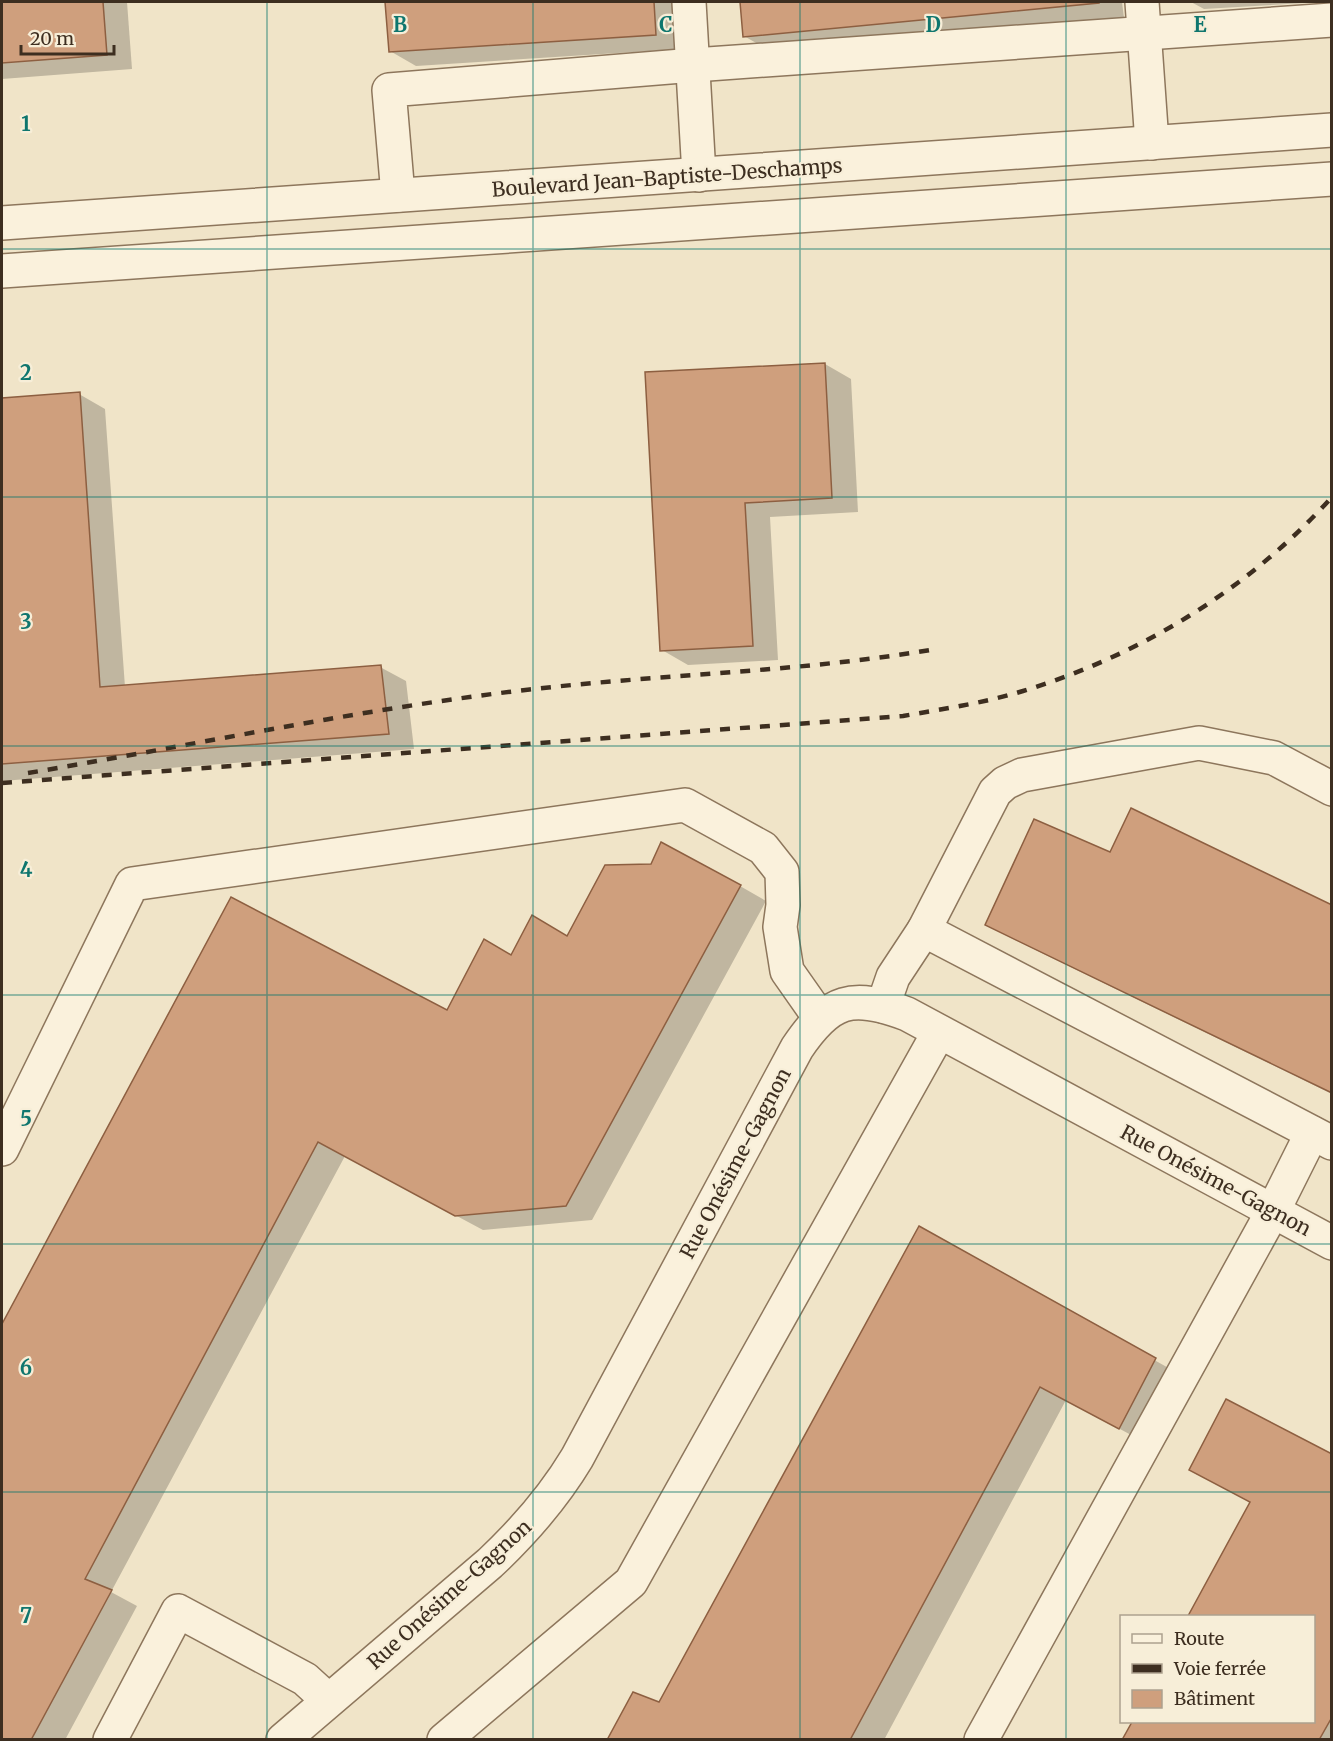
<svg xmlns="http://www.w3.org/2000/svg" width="1333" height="1741" font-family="Merriweather,serif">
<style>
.shadow{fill:#0003}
.building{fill:#cf9f7d;stroke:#8d5f41;stroke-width:1.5}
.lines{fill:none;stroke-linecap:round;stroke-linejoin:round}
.minor-casing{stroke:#8d765c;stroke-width:36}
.minor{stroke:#faf1dc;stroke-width:33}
.rail{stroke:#3d2e20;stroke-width:4.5;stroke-dasharray:10 10;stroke-linecap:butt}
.grid{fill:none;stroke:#0f766e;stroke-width:1.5;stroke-opacity:0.55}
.labels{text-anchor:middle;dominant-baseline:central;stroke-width:4.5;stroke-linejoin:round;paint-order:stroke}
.street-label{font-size:20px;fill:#3d2e20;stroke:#f7eed8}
.grid-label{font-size:20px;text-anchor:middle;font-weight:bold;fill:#0f766e;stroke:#f7eed8;stroke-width:4.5;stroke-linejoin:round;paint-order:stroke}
</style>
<rect width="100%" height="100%" fill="#f0e4c8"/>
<g class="shadow">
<polygon points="2,2 127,2 132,69 2,79"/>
<polygon points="386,2 678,2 681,49 416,66 390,51"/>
<polygon points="741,2 1122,2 1124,18 770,51 744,36"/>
<polygon points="1191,2 1322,2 1204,9"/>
<polygon points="825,364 851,379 858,512 770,517 778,660 688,665 662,650 647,373"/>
<polygon points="79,394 105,409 125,687 380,667 406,681 414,749 2,781 2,399"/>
<polygon points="740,886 766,901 592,1220 483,1230 345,1156 111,1592 137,1606 65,1740 2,1740 2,1327 232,899 448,1012 512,956"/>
<polygon points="1332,907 1332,1094 1013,939 987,925"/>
<polygon points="919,1228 1181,1375 1146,1443 1066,1400 884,1740 609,1740 660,1704"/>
<polygon points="1332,1455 1332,1740 1124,1740 1134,1722 1314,1722 1314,1616 1190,1616 1252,1502"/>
</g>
<g class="building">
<polygon points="2,2 103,2 107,55 2,63"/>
<polygon points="385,2 654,2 656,35 389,52"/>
<polygon points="740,2 1099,2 1099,3 743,37"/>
<polygon points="825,363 832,498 745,503 753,646 660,651 645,372"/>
<polygon points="80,392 100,687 381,665 389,734 2,764 2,398"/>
<polygon points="1131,808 1332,905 1332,1093 985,925 1034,819 1110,852"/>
<polygon points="661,842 741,885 566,1206 455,1216 318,1142 85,1579 112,1590 31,1740 2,1740 2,1324 231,897 447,1010 484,939 511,955 532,915 567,936 605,865 651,864"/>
<polygon points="919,1226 1156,1358 1119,1429 1040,1387 850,1740 607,1740 633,1692 659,1702"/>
<polygon points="1226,1399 1332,1454 1332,1717 1319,1740 1122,1740 1132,1722 1314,1722 1314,1616 1188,1616 1250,1502 1189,1470"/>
</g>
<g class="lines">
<g class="minor-casing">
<g id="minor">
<polyline points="689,2 699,175"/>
<polyline points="1142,2 1152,143"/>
<polyline points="398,195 389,90 694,65 1332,20"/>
<polyline points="2,223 1332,130"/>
<polyline points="2,271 1332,179"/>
<polyline points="1332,789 1274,758 1199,743 1022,775 1005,783 995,792 924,930 1332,1143"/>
<polyline points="883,1006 893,977 924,930"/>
<polyline points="2,1149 132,884 685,805 763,848 782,872 783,905 780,927 787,971 820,1018"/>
<polyline points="110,1740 178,1611 305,1679 328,1700"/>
<path d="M283 1740 490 1563C524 1531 553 1498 577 1458L797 1048C830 999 852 993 907 1014L1332 1243"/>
<polyline points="444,1740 631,1582 939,1032"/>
<polyline points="981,1740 1273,1211 1312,1133"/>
</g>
</g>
<use href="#minor" class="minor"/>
<g class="rail">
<path d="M28 773C196 745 364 708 534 689 666 674 798 672 930 650"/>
<path d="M2 783 903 716C943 709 984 703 1023 691 1141 655 1249 589 1332 497"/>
</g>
</g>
<path class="grid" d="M267 2V1740M533 2V1740M800 2V1740M1066 2V1740M2 249H1332M2 497H1332M2 746H1332M2 995H1332M2 1244H1332M2 1492H1332"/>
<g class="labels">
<g class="street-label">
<text transform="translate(667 177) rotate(-4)">Boulevard Jean-Baptiste-Deschamps</text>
<text transform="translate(735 1163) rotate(-62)">Rue Onésime-Gagnon</text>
<text transform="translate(1216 1180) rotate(28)">Rue Onésime-Gagnon</text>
<text transform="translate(449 1594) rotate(-42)">Rue Onésime-Gagnon</text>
</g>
</g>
<g class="grid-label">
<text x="400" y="32">B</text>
<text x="666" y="32">C</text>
<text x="933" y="32">D</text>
<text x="1200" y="32">E</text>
<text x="26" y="131">1</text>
<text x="26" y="380">2</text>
<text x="26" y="629">3</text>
<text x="26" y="877">4</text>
<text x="26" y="1126">5</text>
<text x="26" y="1375">6</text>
<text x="26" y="1623">7</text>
</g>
<rect width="1333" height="1741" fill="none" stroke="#3d2e20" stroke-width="6"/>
<rect x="1120" y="1615" width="195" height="108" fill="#f7eed8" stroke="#ada18e" stroke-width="1.5"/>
<rect x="1132" y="1634" width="30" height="9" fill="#faf1dc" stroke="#ada18e" stroke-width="1.5"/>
<text x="1174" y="1645" font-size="18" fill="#3d2e20">Route</text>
<rect x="1132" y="1664" width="30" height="9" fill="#3d2e20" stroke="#ada18e" stroke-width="1.5"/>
<text x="1174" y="1675" font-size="18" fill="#3d2e20">Voie ferrée</text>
<rect x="1132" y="1690" width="30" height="18" fill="#cf9f7d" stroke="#ada18e" stroke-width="1.5"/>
<text x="1174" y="1705" font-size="18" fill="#3d2e20">Bâtiment</text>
<path d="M21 45v9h93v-9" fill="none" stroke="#3d2e20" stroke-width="3"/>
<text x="30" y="45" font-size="18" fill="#3d2e20" stroke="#f7eed8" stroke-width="4.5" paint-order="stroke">20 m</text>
</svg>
